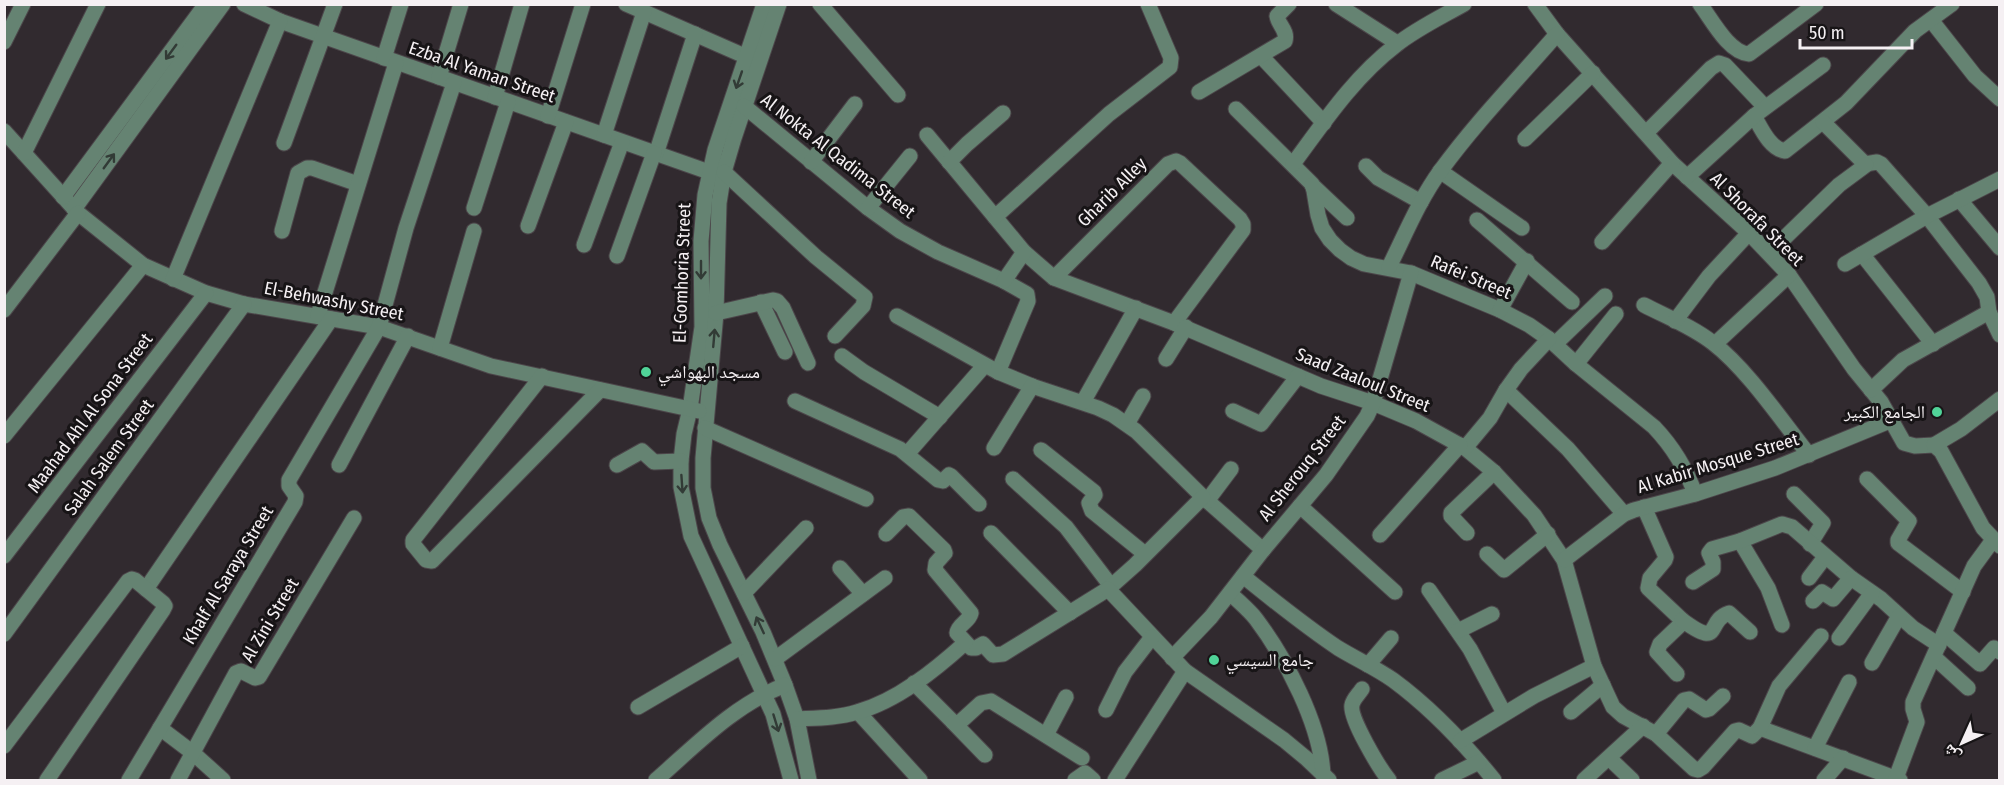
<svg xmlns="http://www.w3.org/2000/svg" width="2004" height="785" font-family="'Fira Sans Condensed','Noto Naskh Arabic',sans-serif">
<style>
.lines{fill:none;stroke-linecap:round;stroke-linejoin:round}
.minor-casing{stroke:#4c464a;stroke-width:17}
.minor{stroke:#658372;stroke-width:15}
.oneway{stroke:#323b36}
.poi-dot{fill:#50d398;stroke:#171416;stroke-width:2}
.labels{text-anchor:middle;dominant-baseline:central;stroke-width:6;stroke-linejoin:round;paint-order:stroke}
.street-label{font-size:18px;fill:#f5f0f3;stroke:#171416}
.poi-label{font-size:18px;fill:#f5f0f3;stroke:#171416;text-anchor:start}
</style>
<rect width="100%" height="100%" fill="#312a2f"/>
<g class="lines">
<g class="minor-casing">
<g id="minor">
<polyline points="244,4 280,21 709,172"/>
<polyline points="626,4 747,57"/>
<polyline points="764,4 715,150 705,195 701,241 702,327 690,409 684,434 681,461 681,487 691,536 773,714 791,780"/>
<polyline points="779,4 734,138 724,172 719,203 716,313 703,458 703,488 709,518 720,545 763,632 785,685 797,719 809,780"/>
<polyline points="820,4 898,95"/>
<polyline points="1336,4 1397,43"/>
<polyline points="1535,4 1557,34 1672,163 1749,233 1789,275 1854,369 1881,402 1904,443 1915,446 1934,445 1941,451 1983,528 2000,546"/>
<path d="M1700 4C1712 20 1729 53 1749 54L1816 4"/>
<polyline points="1931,20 1975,76 2000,99"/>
<polyline points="4,42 23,4"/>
<polyline points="1261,56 1324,123"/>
<polyline points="384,58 401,4"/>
<polyline points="439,77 461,4"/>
<path d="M1199 92 1285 41C1288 30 1278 25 1277 16L1289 4"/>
<polyline points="495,97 522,4"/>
<polyline points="744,106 868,208 900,231 938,252 1004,281 1027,294 1028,301 998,372"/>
<path d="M1236 109 1312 184 1314 191 1318 215 1322 228 1330 240 1340 250 1351 258 1364 264 1411 273 1500 310 1529 325 1549 339 1576 364 1654 427C1673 447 1686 468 1695 494"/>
<polyline points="548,116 583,4"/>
<path d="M1754 116C1761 128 1770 149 1785 151L1846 103 1915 31 1952 4"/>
<polyline points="1823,122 1865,164 1877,162 1881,164 1927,216 1979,283 1987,297 1989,312 2000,335"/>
<polyline points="4,131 78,213 143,265 206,293 244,304 379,327 491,366 699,411"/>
<polyline points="1646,133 1711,68 1719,63 1725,65 1765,107"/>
<polyline points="604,135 644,12"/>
<polyline points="927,135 1024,252 1054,278 1174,323 1321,386 1373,403 1416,421 1465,448 1494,472 1534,515 1564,560 1594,666 1613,707 1623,716 1656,734 1694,769 1698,770 1703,767 1735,731 1739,730 1752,736 1760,728 1900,780"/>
<polyline points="1525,139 1593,73"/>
<polyline points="284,143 335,4"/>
<polyline points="24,153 98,4"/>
<polyline points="656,154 695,34"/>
<polyline points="811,162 855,104"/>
<polyline points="949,162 967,144 1003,113"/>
<path d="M1293 164C1324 122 1354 77 1396 45 1416 29 1441 17 1464 4"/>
<polyline points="1366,166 1378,178 1421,202"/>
<polyline points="1440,171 1522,228"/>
<polyline points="724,172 816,257 865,297 863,306 835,336"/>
<polyline points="1687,177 1754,116 1823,65"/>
<polyline points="1312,185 1347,218"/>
<polyline points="63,197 206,4"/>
<polyline points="1959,199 2000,248"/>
<polyline points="474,208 508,102"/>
<polyline points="868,208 910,156"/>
<polyline points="74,209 223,4"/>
<polyline points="995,217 1109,114 1170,67 1171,58 1148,4"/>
<polyline points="1477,220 1572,302"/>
<polyline points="528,226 566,122"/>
<polyline points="282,231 298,173 307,168 312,168 358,184"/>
<polyline points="1602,242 1672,163"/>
<polyline points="584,245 622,142"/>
<polyline points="1769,253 1839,185 1866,165"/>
<polyline points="1862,254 1933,344"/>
<polyline points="617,256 654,153"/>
<polyline points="1845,264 1927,216 2000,179"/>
<path d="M1389 267C1405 235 1419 200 1441 170 1476 122 1518 79 1557 34"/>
<polyline points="1054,278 1168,164 1176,161 1180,163 1240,219 1243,224 1243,230 1174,323"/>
<polyline points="173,279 280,21"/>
<polyline points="1004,281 1024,252"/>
<polyline points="761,302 785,352"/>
<path d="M1644 305C1667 317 1693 327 1713 343 1747 369 1782 421 1809 455"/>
<polyline points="4,310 78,213"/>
<polyline points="1500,310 1527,261"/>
<polyline points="716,313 773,300 777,301 783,308 808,363"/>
<polyline points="318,315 396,63"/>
<polyline points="897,316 998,372 1032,386 1098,408 1113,415 1136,431 1203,497 1263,550"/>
<polyline points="1675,321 1709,276 1749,233"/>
<polyline points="1555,344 1605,296"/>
<polyline points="1715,344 1789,275"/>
<polyline points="440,348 474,231"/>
<polyline points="842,356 864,372 940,417"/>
<polyline points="1166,359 1186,327"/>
<polyline points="1576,364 1616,314"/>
<polyline points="542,376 413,540 413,544 426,560 432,561 600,390"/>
<polyline points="1506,390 1568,449 1624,514"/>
<polyline points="1871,390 1903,360 1989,312"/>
<polyline points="795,401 900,449 938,480 943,481 949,475 951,476 979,504"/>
<polyline points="1083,402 1136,308"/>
<polyline points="1233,411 1261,424 1298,376"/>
<polyline points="1127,424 1143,396"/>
<polyline points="705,428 866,499"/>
<polyline points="4,436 143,265"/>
<polyline points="1934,445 1961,429 2000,399"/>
<polyline points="994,448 1032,386"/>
<polyline points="1465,448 1490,418 1506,390 1521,369 1549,339"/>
<polyline points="1041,450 1094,492 1095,495 1089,503 1092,511 1145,554"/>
<polyline points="907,454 984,366"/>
<polyline points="339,465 408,336"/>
<polyline points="617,465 642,451 654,462 681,461"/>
<polyline points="1013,479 1066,527 1111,586"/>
<polyline points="1867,479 1909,521 1898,540 1898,543 1963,592"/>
<polyline points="1794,494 1823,523 1810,544"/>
<polyline points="1207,501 1231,469"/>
<polyline points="1300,506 1395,592"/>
<polyline points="1644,507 1666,557 1665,560 1650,578 1648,588 1682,620 1681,624 1660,644 1657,652 1677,674"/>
<polyline points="991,533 1070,613"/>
<polyline points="1467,533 1451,516 1451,513 1494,472"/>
<path d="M886 534 903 517 909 516 944 550 945 553 936 563 935 570 971 613C969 622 958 624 957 633L971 648H976L983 644 993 655 1003 654 1108 589 1135 565 1203 497"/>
<polyline points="1380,535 1460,445"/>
<polyline points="1740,541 1768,588 1782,625"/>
<polyline points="1487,554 1504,570 1548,534"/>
<polyline points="4,556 206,293"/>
<polyline points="1564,560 1624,514 1634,510 1695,494 1775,468 1892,420"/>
<polyline points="840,568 863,594"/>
<path d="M1243 576C1274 601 1305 626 1338 648 1356 659 1376 668 1393 680 1431 708 1465 744 1494 780"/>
<polyline points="1809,578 1825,557"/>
<polyline points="1693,582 1713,569 1713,562 1709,553 1712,549 1740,541 1782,524 1792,527 1851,578 1881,599 1913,628 1939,645"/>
<polyline points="146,589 331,319"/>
<polyline points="1108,589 1185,671 1284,740 1307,759 1329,780"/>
<polyline points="1429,590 1470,649 1504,713"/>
<polyline points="744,593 806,528"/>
<path d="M1230 593C1239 602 1249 610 1256 619 1286 659 1321 725 1323 775"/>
<polyline points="1813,601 1822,592 1833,599 1851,578"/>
<path d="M1682 620C1723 650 1705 621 1729 613L1750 632"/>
<polyline points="1458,631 1492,614"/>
<polyline points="1944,633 1980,664 1994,648 2000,652"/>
<polyline points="4,634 244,304"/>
<polyline points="1839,638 1872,593"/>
<polyline points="1934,657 1968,688"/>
<polyline points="1172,658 1211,617 1263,550 1326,475 1367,416 1373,403 1411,273"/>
<polyline points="775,659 885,578"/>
<polyline points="1872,663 1899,616"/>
<polyline points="1368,665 1391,638"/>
<polyline points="914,683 953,722 959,723 981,703 991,701 1082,758"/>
<path d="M1362 689C1359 694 1353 699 1352 705 1349 718 1380 769 1389 780"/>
<polyline points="638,707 742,646"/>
<polyline points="1106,710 1125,672 1152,637"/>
<polyline points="858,712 920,780"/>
<polyline points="1571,712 1603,685"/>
<path d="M797 719C817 718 838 718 857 712 897 701 935 670 965 643"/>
<polyline points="953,722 985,755"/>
<polyline points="160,728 193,753 223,780"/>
<polyline points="1760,728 1779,686 1821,636"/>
<polyline points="1656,734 1684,700 1689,699 1706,710 1709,709 1723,696"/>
<polyline points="1046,735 1066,697"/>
<polyline points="1460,741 1534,696 1594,666"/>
<polyline points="4,746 128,581 132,579 135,580 163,603 165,606 163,610 47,780"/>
<polyline points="1815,748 1849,682"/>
<polyline points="1609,758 1632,780"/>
<polyline points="1896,778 1917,722 1913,709 1913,702 1974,566 1993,540"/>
<polyline points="129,780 295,502 296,496 289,486 289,480 379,327 406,228 454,83"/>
<polyline points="178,780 236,673 241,671 255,678 259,677 354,518"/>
<path d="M656 780C696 745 734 705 785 685"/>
<polyline points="1075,780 1085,773 1093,780"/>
<polyline points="1115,780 1185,671"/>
<polyline points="1442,780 1479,762"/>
<polyline points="1584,780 1643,726"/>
<polyline points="1824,780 1843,758"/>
</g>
</g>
<use href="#minor" class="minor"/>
</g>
<defs><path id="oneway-shaft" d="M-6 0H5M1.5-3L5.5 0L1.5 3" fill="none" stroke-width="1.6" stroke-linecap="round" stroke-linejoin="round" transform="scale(1.5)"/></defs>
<g class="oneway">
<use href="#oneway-shaft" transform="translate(171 52) rotate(126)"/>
<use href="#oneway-shaft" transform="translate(739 80) rotate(109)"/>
<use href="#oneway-shaft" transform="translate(109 161) rotate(-54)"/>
<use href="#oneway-shaft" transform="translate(701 270) rotate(90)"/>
<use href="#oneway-shaft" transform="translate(714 338) rotate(-85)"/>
<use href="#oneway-shaft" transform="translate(682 484) rotate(86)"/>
<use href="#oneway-shaft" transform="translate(760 625) rotate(-115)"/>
<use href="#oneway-shaft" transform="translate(776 723) rotate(73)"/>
</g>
<g class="poi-dot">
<circle cx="646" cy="372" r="6"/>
<circle cx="1937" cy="412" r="6"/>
<circle cx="1214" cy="660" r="6"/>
</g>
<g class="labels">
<g class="street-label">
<text transform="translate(482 72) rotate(19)">Ezba Al Yaman Street</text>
<text transform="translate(838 156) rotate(38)">Al Nokta Al Qadima Street</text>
<text transform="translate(1112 192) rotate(-45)">Gharib Alley</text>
<text transform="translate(1757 219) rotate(45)">Al Shorafa Street</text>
<text transform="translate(682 273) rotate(-88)">El-Gomhoria Street</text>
<text transform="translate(1471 277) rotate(23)">Rafei Street</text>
<text transform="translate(334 301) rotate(11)">El-Behwashy Street</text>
<text transform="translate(1363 380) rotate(22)">Saad Zaaloul Street</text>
<text transform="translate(90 413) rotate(-53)">Maahad Ahl Al Sona Street</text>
<text transform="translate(109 457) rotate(-54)">Salah Salem Street</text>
<text transform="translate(1718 463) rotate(-17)">Al Kabir Mosque Street</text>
<text transform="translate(1302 468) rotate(-52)">Al Sherouq Street</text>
<text transform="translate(228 575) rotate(-59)">Khalf Al Saraya Street</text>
<text transform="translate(270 620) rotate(-59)">Al Zini Street</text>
</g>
<g class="poi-label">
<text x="658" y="372">مسجد البهواشي</text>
<text x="1925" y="412" text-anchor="end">الجامع الكبير</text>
<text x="1226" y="660">جامع السيسي</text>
</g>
</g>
<rect width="2004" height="785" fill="none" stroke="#f5f0f3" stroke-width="12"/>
<g transform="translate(1962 743) rotate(225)" stroke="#171416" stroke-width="4.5" paint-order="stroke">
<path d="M0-4.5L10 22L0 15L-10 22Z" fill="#f5f0f3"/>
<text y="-9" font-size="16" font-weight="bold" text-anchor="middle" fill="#f5f0f3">ش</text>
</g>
<path d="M1800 39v9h112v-9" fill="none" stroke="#f5f0f3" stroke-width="3"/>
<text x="1809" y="39" font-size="18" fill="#f5f0f3" stroke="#171416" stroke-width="4.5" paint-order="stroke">50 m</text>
</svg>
